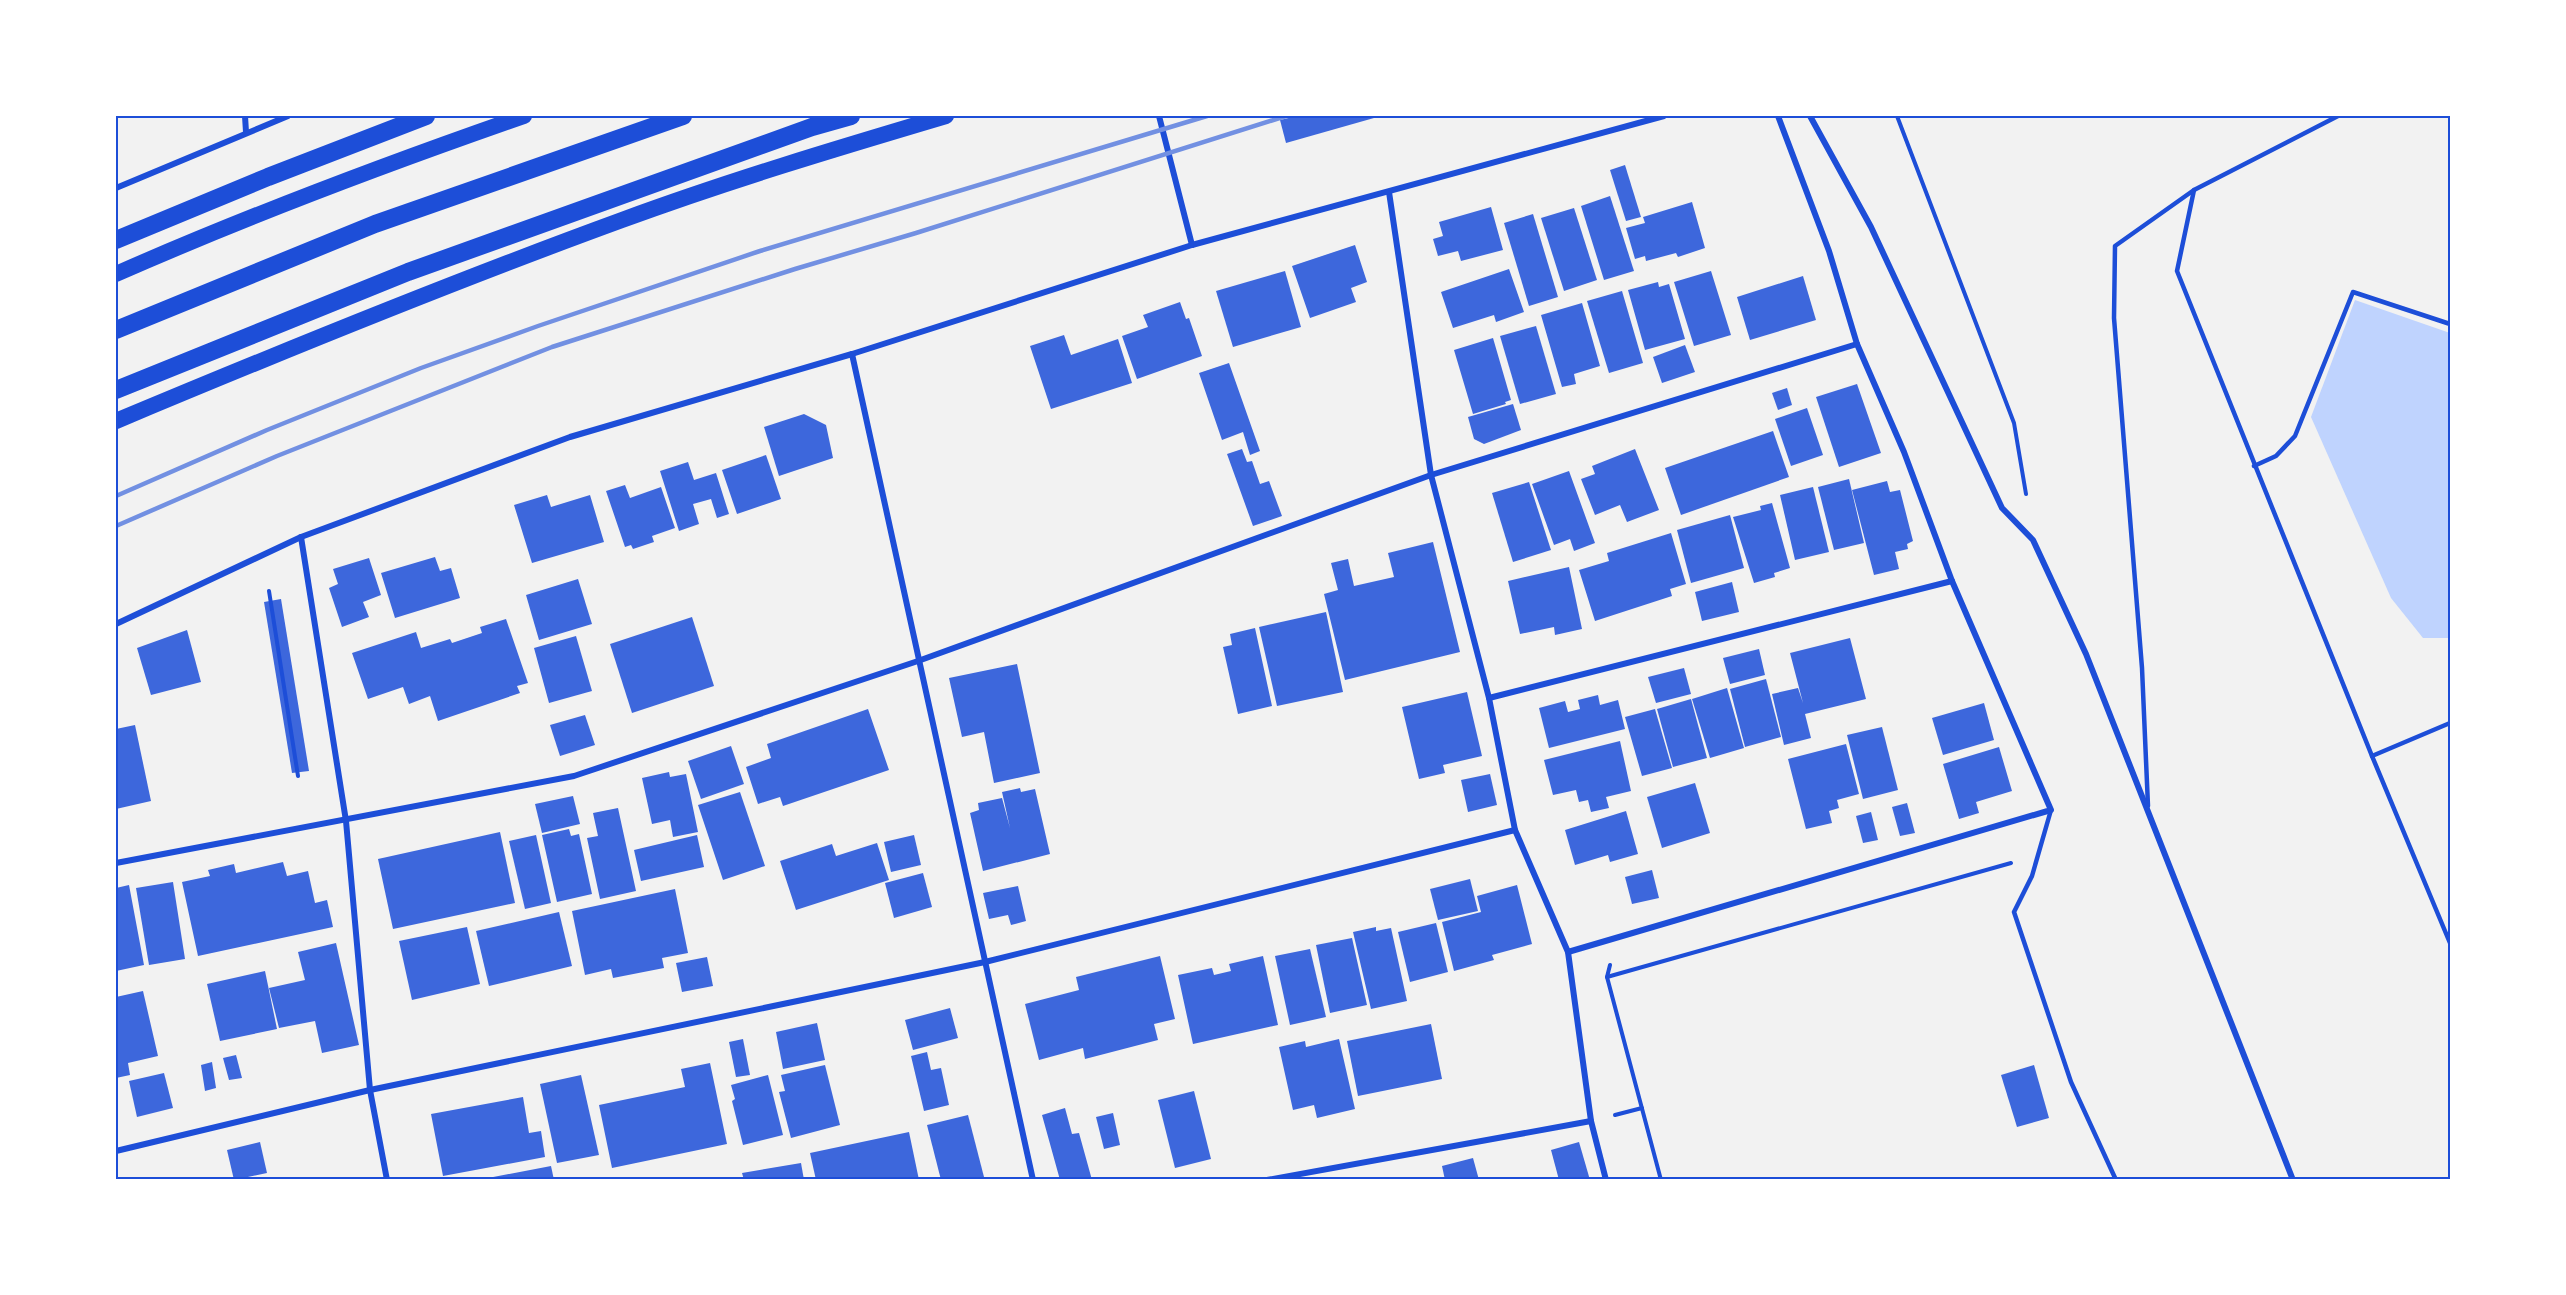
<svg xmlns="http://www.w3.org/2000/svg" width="2566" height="1295" font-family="'Golos Text',sans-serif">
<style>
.water{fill:#bfd3fe}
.building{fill:#3d67dc}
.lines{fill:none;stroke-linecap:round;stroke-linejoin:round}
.path{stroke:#1d4ed8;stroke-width:4}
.service{stroke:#1d4ed8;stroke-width:4.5}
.minor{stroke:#1d4ed8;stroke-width:6}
.trunk{stroke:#1d4ed8;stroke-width:16}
.motorway{stroke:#1d4ed8;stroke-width:18}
.rail{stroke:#7290e2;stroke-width:4.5}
.neatline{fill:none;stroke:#1d4ed8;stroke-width:2}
</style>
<rect width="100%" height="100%" fill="#f2f2f2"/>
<polygon class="water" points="2355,300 2450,333 2450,638 2423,638 2391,598 2311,417"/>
<g class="building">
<polygon points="1297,116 1381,116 1286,143 1280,120"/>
<polygon points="1625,165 1641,217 1626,221 1610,170"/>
<polygon points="1610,196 1634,271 1604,280 1581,206"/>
<polygon points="1692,202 1705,248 1678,257 1676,253 1646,261 1645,256 1635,259 1626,228 1645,223 1643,217"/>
<polygon points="1491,207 1503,250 1461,261 1458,251 1438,256 1433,239 1443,236 1439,222"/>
<polygon points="1574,208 1597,280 1564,291 1541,218"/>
<polygon points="1533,214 1558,297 1529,306 1504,223"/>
<polygon points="1355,245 1367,282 1351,288 1356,302 1310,318 1292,266"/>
<polygon points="1509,269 1524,312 1496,322 1494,315 1453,328 1441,292"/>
<polygon points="1285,271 1301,327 1233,347 1216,291"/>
<polygon points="1711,271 1731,335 1694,346 1674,282"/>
<polygon points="1803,276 1816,320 1750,340 1737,297"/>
<polygon points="1658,282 1659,287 1669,284 1685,339 1645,350 1628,290"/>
<polygon points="1622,291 1643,363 1609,373 1587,301"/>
<polygon points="1180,302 1186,319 1189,318 1202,356 1137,379 1122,336 1148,327 1143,315"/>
<polygon points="1582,303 1600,366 1574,374 1576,384 1562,387 1541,315"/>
<polygon points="1536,326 1556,394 1520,404 1500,336"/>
<polygon points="1064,335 1071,355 1118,339 1132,383 1051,409 1030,346"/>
<polygon points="1493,338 1511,400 1505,402 1506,404 1473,414 1454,350"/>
<polygon points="1685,345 1695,372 1662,383 1653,357"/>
<polygon points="1229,363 1260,451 1250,455 1243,432 1222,440 1199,373"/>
<polygon points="1857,384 1881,453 1839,467 1816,397"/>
<polygon points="1787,388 1792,405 1778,410 1772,393"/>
<polygon points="1513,404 1521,430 1484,444 1474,439 1468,417"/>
<polygon points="1807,408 1823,455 1791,466 1775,419"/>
<polygon points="804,414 826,425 833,458 779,476 764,427"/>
<polygon points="1773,431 1789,477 1681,515 1665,468"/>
<polygon points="1242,449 1247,462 1252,461 1260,484 1269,481 1282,516 1253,526 1227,454"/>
<polygon points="1635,449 1659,510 1627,522 1620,505 1595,515 1581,479 1595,474 1592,466"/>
<polygon points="766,455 781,499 737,514 722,470"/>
<polygon points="688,462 694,480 716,473 729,514 717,518 711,499 693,504 699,524 679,531 660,471"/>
<polygon points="1569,471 1595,543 1574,551 1570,539 1554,545 1532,484"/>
<polygon points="1849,479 1864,543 1834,550 1818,487"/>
<polygon points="1887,481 1890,492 1900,490 1913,541 1907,544 1908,549 1895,552 1899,569 1874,575 1852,490"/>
<polygon points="1529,482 1551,550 1513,562 1492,493"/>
<polygon points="625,485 630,498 661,487 675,528 652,536 654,542 633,549 631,545 625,547 606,491"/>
<polygon points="1813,487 1829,552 1795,560 1780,495"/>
<polygon points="547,495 551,507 590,495 604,542 532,563 514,505"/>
<polygon points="1772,503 1790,568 1774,573 1775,577 1754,583 1733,517 1761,510 1760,506"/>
<polygon points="1730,515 1744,568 1691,583 1677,530"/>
<polygon points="1671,533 1686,584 1670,589 1672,596 1595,621 1579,570 1609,561 1607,553"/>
<polygon points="1433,542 1460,652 1345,680 1324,594 1338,590 1331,563 1348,559 1354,586 1394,577 1388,553"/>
<polygon points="435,557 440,571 451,568 460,598 395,618 381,573"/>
<polygon points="369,558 381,595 363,602 369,617 342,627 329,588 338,584 333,569"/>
<polygon points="1569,567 1582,629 1555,635 1554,627 1520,634 1508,581"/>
<polygon points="578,579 592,624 539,640 526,595"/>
<polygon points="1732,582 1739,612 1702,621 1695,592"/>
<polygon points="281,599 309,771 292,773 264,602"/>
<polygon points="1326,612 1343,692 1277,706 1259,627"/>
<polygon points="692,617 714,686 632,713 610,644"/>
<polygon points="506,619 528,683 517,686 520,693 438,721 430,696 409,704 403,687 368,699 352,653 416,632 421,648 450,639 452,643 482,633 480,627"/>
<polygon points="1255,628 1272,706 1238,714 1223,647 1232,645 1230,634"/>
<polygon points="187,630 201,682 151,695 137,648"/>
<polygon points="576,636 592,691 549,703 534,648"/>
<polygon points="1850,638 1866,699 1805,714 1811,738 1784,745 1772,694 1798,688 1803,703 1790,653"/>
<polygon points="1759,649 1765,675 1730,684 1723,658"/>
<polygon points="1017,664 1040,773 994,783 984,732 962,737 949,678"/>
<polygon points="1684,668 1691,694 1656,703 1648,677"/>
<polygon points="1766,679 1781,737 1745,747 1730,689"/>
<polygon points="1727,688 1744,748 1710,758 1692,699"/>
<polygon points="1467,692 1482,756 1443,765 1445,773 1419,779 1402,707"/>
<polygon points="1598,695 1600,705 1618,700 1625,729 1549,748 1539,708 1565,701 1568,712 1580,709 1578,700"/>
<polygon points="1691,699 1707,758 1673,767 1657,709"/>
<polygon points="1984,703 1994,740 1943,755 1932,718"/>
<polygon points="868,709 889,770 783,806 780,797 758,804 746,767 771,758 767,744"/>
<polygon points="1655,709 1672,768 1642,776 1625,717"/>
<polygon points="585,715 595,745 560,756 550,725"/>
<polygon points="135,725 151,801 116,809 116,729"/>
<polygon points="1882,727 1898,790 1863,799 1847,735"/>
<polygon points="1620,741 1631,791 1606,797 1609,808 1591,812 1588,800 1579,802 1576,790 1553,795 1544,760"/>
<polygon points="1846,744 1859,794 1837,800 1839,808 1829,811 1832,823 1806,829 1788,759"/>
<polygon points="731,746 744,784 701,799 688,761"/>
<polygon points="1999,747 2012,791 1976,802 1979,813 1959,819 1943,764"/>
<polygon points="669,772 670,777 686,774 698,832 673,837 670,820 652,824 642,778"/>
<polygon points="1490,774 1497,805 1468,812 1461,780"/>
<polygon points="1695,783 1710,833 1662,848 1647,797"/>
<polygon points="1020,788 1021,792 1035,789 1050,854 983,871 970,813 979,810 978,803 1002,798 1010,828 1002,792"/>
<polygon points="740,792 765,866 723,880 698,805"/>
<polygon points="573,796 580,824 542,833 535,804"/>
<polygon points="1907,803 1915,833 1900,836 1892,807"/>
<polygon points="618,808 636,891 600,899 587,838 598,836 593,813"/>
<polygon points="1626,811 1638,854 1610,862 1608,855 1575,865 1565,830"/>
<polygon points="1871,812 1878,840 1863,843 1856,816"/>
<polygon points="569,829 571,836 579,834 592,894 557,902 542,835"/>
<polygon points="500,832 515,903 393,929 378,859"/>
<polygon points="536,835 551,903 525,909 509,841"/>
<polygon points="697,835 704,867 641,881 634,850"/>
<polygon points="914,835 921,865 891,872 884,842"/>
<polygon points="877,843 889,880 796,910 780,861 832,844 836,856"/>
<polygon points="283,862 287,876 308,871 315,903 327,900 333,927 198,956 182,882 210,876 208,870 234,864 236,873"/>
<polygon points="1652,870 1659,898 1632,904 1625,877"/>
<polygon points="923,873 932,907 894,918 885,883"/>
<polygon points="1470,879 1478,911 1438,920 1430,889"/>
<polygon points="173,882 185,959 149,965 136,888"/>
<polygon points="129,885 144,965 116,971 116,888"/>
<polygon points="1517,885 1532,944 1492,955 1494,960 1454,971 1442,922 1481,912 1477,896"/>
<polygon points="1018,886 1026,921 1011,925 1008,915 989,919 983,893"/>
<polygon points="675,889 688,953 662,958 664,968 613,978 611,969 585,975 572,911"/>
<polygon points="559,912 572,966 489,986 476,931"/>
<polygon points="1436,923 1448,972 1410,982 1398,932"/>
<polygon points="467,927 480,984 412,1000 399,941"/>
<polygon points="1376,927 1376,931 1391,928 1407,1001 1371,1009 1353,932"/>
<polygon points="1352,938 1367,1005 1330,1013 1316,945"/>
<polygon points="336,943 359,1045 322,1053 315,1021 279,1028 269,988 305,980 298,952"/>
<polygon points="1310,949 1326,1017 1290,1025 1275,956"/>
<polygon points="1160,956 1175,1019 1154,1024 1158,1040 1085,1059 1083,1048 1039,1060 1025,1004 1079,990 1076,977"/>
<polygon points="1263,956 1278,1025 1193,1044 1178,975 1212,968 1214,975 1231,971 1229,964"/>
<polygon points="707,957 713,986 682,992 676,963"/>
<polygon points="265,971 277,1029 220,1041 207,984"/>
<polygon points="143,991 158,1056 128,1063 130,1075 116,1078 116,997"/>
<polygon points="950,1008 958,1038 913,1050 905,1020"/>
<polygon points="817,1023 825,1060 783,1069 776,1032"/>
<polygon points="1431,1024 1442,1079 1358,1096 1347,1041"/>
<polygon points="743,1039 750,1075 736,1077 729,1042"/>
<polygon points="1339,1039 1355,1109 1317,1118 1314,1105 1293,1110 1279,1047 1305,1041 1306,1047"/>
<polygon points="927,1052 931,1070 941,1068 949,1105 924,1111 911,1056"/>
<polygon points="236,1055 242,1078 229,1080 223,1058"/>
<polygon points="212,1062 216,1088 205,1091 201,1065"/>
<polygon points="710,1063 727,1144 612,1168 599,1105 685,1087 681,1069"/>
<polygon points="825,1065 840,1125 791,1138 779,1092 785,1091 781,1075"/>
<polygon points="2034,1065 2049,1118 2017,1127 2001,1075"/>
<polygon points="164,1073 173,1108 137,1117 129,1081"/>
<polygon points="581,1075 599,1155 557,1163 540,1084"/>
<polygon points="768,1075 783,1135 743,1145 732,1101 735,1099 731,1085"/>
<polygon points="1194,1091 1211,1159 1175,1168 1158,1100"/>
<polygon points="523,1097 529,1133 541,1131 545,1157 443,1176 431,1114"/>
<polygon points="1065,1108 1072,1134 1079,1133 1092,1180 1060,1180 1042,1115"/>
<polygon points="1113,1113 1120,1145 1104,1149 1096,1117"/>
<polygon points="968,1115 984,1177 972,1180 941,1180 927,1125"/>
<polygon points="909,1132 919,1180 816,1180 810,1153"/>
<polygon points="260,1142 267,1173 234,1180 227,1150"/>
<polygon points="1579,1142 1590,1180 1559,1180 1551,1150"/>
<polygon points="1473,1158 1479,1180 1445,1180 1442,1166"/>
<polygon points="801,1163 804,1180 744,1180 742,1173"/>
<polygon points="551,1166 554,1180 488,1180 488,1178"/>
</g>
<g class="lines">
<g class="path">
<polyline points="1897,116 2014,423 2026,494"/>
<polyline points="269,591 298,776"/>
<polyline points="1610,965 1607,977 1661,1180"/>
<polyline points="1607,977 2011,863"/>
<polyline points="1615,1115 1642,1108"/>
</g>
<g class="service">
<polyline points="2194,190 2177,271 2372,756 2450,943"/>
<polyline points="2254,466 2276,456 2295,436 2353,292 2450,324"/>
<polyline points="2372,756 2450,723"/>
<polyline points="2148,806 2142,668 2114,318 2115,246 2194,190 2338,116"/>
<polyline points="2051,810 2032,876 2014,912 2071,1082 2116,1180"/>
</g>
<g class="minor">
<polyline points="245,116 246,132"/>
<polyline points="1159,116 1192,245"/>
<polyline points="1810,116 1871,227 2002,508 2033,540 2086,654 2293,1180"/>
<polyline points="116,188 288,116"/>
<polyline points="1389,192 1431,475 1489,698 1515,830 1568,952 1591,1121 1606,1180"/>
<polyline points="852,354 1033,1180"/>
<polyline points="301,537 346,821 370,1090 387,1180"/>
<polyline points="116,624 301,537 570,437 852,354 1192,245 1664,116"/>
<polyline points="1489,698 1952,581"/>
<polyline points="116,863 574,776 918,661 1431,475 1857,344"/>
<polyline points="1568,952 2051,810 1952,581 1904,452 1857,344 1829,251 1778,116"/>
<polyline points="116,1151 370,1090 985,962 1515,830"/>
<polyline points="1267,1180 1591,1121"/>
</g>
<g class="trunk">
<path d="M116 274C250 215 386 164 524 116"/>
<path d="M116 421C283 351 452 282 622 220 728 181 838 148 946 116"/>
</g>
<g class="motorway">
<polyline points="116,240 268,177 426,116"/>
<polyline points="116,330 375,224 683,116"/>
<polyline points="116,390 408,272 812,127 851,116"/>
</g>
<g class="rail">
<polyline points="116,496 267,430 421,368 538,326 760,251 1207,116"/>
<polyline points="116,526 277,456 552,347 795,269 916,233 1286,116"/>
</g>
</g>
<rect width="2566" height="1295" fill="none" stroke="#ffffff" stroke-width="234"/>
<rect x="117" y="117" width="2332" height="1061" class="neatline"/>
</svg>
